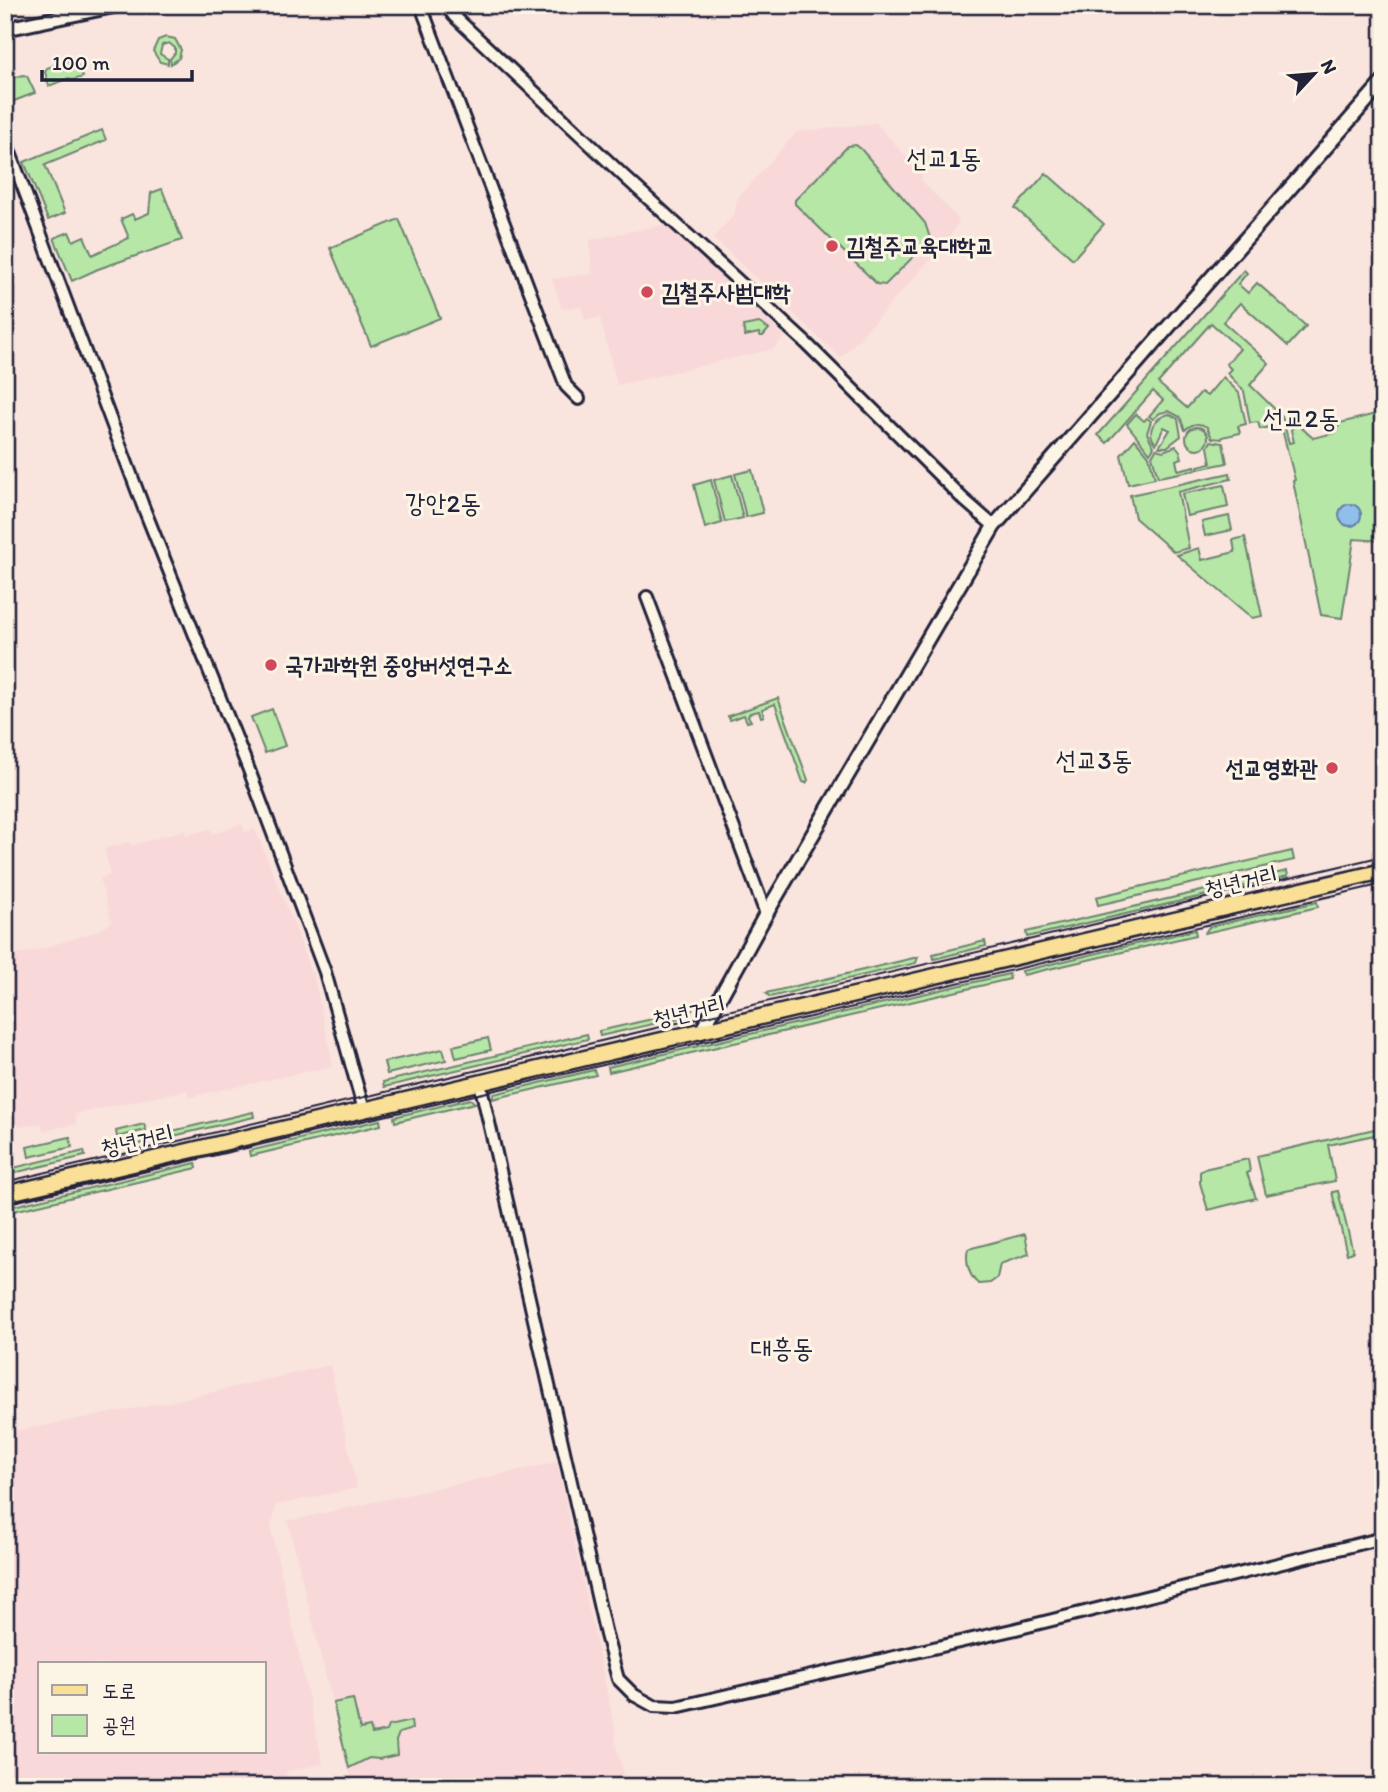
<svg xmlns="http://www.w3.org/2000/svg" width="1388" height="1792" font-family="Itim,'Poor Story',sans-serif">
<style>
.built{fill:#f8d8d9;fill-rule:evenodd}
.green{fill:#b7e7a6;stroke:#6c8470;stroke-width:2}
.water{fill:#90bfeb;stroke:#6480a5;stroke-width:2}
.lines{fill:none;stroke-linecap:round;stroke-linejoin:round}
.tertiary-casing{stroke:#22223b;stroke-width:16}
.secondary-casing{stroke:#22223b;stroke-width:18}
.primary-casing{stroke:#22223b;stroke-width:19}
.tertiary{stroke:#fcf5e5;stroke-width:10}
.secondary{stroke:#fcf5e5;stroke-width:12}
.primary{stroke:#fadf96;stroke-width:14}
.tram{stroke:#22223b;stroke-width:2}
.poi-dot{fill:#d1495b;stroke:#fcf5e5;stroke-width:2.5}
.labels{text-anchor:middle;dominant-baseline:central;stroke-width:6;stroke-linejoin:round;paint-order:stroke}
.poi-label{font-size:23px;font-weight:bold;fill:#22223b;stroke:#fcf5e5;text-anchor:start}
.street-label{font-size:23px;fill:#22223b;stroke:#fcf5e5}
.quarter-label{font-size:26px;fill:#22223b;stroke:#fcf5e5}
</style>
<rect width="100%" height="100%" fill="#fae4de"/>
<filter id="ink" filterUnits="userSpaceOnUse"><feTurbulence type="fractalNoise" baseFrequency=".0143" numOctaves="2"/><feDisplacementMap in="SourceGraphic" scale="14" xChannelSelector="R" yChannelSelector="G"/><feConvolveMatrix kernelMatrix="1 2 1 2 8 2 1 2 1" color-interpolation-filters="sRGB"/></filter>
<g filter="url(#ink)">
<g class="built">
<polygon points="876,123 923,176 920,179 959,220 949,239 841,358 713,238 734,215 738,198 797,132"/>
<polygon points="667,224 785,337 773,349 617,385 600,317 585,320 581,306 562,309 552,279 592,274 590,240"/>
<polygon points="241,824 245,832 254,829 259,839 297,932 310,972 313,972 333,1066 189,1097 187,1090 75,1114 76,1124 43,1131 41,1123 20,1127 18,1123 7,1125 5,1116 5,957 38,950 101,930 112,922 100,879 110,875 105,849 127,842 133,845 185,830 186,835 210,829 213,834"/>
<path d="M330 1365 357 1488 276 1505 271 1528 323 1764 286 1771 287 1787H5V1433L170 1402ZM264 1664V1752H40V1664Z"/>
<polygon points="557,1462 616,1734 615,1742 627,1787 353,1787 288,1521"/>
</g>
<g class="green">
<polygon points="166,37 175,39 181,50 179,58 171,64 170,59 175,53 175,48 169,43 162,45 160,54 168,59 168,64 160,62 153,51 158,40"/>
<polygon points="74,58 83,77 73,80 69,78 49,86 45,72 47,68"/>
<polygon points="23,75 27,76 35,93 6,104 5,80"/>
<polygon points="102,130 106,140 45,165 65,213 48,220 24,162"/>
<polygon points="856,145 861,149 925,223 930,238 925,245 885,285 877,284 795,204 795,200 848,146"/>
<polygon points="1046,173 1104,224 1073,259 1015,208"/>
<polygon points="162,189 182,240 98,269 72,281 54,238 69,232 73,241 84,236 92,255 129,238 121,219 132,214 135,219 149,213 151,193"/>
<polygon points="399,219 440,318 371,346 330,248"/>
<path d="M1244 270 1247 273 1238 284 1248 293 1257 283 1306 326 1288 346 1240 303 1223 322 1269 363 1250 385 1282 416 1289 443 1294 442 1291 430 1296 423 1313 438 1335 433 1340 423 1383 412V541L1354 539 1342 618 1321 615 1293 481 1295 480 1281 425 1260 429 1258 422 1250 423 1244 391 1227 373 1231 369 1226 364 1240 349 1211 323 1158 383 1187 408 1201 392 1207 396 1223 377 1239 393 1246 424 1238 426 1240 433 1222 437V439L1212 438 1207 427C1199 422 1192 423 1185 430L1180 417 1169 411 1160 413 1153 419 1149 416 1163 400 1153 391 1107 443 1098 435Z"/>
<polygon points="759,323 769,329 763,336 760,336 759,333 745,336 743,326"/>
<polygon points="1136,414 1144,421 1147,418 1151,421 1147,433 1154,447 1150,453 1127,424"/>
<path d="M1169 414 1178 419 1181 436 1167 447H1159L1170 430 1164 427 1156 444C1145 431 1154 418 1169 414Z"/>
<circle cx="1197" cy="438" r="11"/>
<polygon points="1135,439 1149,456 1155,478 1128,484 1121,455"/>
<polygon points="1211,441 1223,443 1227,463 1198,469 1198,466 1211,463 1208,447"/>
<polygon points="1176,446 1180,451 1182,458 1176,460 1178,470 1195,466 1196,470 1158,477 1152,456 1156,449 1163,451"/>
<polygon points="752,470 763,513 746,517 735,474"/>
<polygon points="1230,473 1231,479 1178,492 1189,548 1174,552 1135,518 1130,495"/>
<polygon points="732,475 743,518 725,522 714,480"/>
<polygon points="711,480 722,523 705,528 694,485"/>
<polygon points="1224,485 1228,507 1187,516 1182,494"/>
<polygon points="1229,516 1232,530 1205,536 1202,522"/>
<polygon points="1245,537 1262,616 1252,618 1177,555 1199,548 1202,560 1235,552 1233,540"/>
<polygon points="778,698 808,780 806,783 803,782 775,704 762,709 764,716 761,717 759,711 750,713 748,716 751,721 747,722 744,715 730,720 728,716"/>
<polygon points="272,709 285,746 265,753 251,717"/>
<polygon points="1292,851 1294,860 1098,905 1096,897"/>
<polygon points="1287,871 1288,876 1027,937 1026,932"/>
<polygon points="1317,902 1318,907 1205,933 1209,927"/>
<polygon points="1195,930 1196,935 1023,975 1022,971"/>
<polygon points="985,941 986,946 934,959 933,954"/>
<polygon points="918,957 916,963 770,997 766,993"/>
<polygon points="1009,974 1010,979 609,1072 608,1067"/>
<polygon points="692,1010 688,1016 600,1036 599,1031"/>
<polygon points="587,1034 588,1039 384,1087 383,1082"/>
<polygon points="488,1038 491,1050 456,1058 453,1046"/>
<polygon points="443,1049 446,1060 387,1074 384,1062"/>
<polygon points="594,1070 596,1075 492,1099 494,1094"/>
<polygon points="470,1099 475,1103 395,1122 394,1117"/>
<polygon points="253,1112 254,1117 105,1152 104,1147"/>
<polygon points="380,1120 381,1125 250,1156 249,1151"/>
<polygon points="144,1124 146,1130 117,1137 116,1131"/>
<polygon points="1383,1127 1383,1148 1379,1134 1328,1145 1335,1181 1266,1195 1257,1156"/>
<polygon points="70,1137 72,1147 29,1157 27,1147"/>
<polygon points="84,1151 85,1156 5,1175 5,1170"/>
<polygon points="1248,1159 1250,1172 1247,1173 1256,1198 1208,1210 1200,1183 1200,1172 1204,1169"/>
<polygon points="196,1163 197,1168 5,1213 5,1208"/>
<polygon points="1338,1191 1353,1252 1347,1254 1332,1192"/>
<path d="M1025 1234 1029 1254 1000 1264 997 1278 990 1283 979 1284C969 1278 965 1260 968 1249Z"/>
<polygon points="353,1699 360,1729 370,1727 372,1734 386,1731 388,1726 411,1721 412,1729 399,1733 396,1741 397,1755 379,1759 369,1758 349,1768 333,1703"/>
</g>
<circle class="water" cx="1350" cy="515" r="11"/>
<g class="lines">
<g class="tertiary-casing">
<g id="tertiary">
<polyline points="424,5 424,14 566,386 579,399"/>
<polyline points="446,5 454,16 627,179 806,343 962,498 994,526"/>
<polyline points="5,139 143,506 249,770 325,972 364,1110"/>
<polyline points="647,597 766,914"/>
<polyline points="480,1083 606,1635 618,1679 634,1695 654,1706 676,1707 1016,1629 1383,1538"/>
</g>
</g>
<g class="secondary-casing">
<g id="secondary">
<polyline points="5,29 118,5"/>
<polyline points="701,1032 766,914 994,526 1383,82"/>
</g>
</g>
<g class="primary-casing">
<polyline id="primary" points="5,1194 1383,871"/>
</g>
<use href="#tertiary" class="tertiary"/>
<use href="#secondary" class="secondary"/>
<use href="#primary" class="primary"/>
<g class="tram">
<polyline points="5,1182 1383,856"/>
<polyline points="5,1204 1383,884"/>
</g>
</g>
</g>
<g class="poi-dot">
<circle cx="832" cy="246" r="7"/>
<circle cx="647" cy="292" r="7"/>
<circle cx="271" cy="665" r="7"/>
<circle cx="1332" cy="768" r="7"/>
</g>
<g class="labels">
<g class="poi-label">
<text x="846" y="246">김철주교육대학교</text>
<text x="661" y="292">김철주사범대학</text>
<text x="285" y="665">국가과학원 중앙버섯연구소</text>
<text x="1318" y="768" text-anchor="end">선교영화관</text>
</g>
<g class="street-label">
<text transform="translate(1241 881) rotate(-13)">청년거리</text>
<text transform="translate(689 1011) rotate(-13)">청년거리</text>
<text transform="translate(137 1140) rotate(-13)">청년거리</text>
</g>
<g class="quarter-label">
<text x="944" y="158">선교1동</text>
<text x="1301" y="418">선교2동</text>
<text x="443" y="503">강안2동</text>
<text x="1094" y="760">선교3동</text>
<text x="782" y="1348">대흥동</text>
</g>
</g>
<rect width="1388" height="1792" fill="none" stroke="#fcf5e5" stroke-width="28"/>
<rect x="14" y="14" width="1360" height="1764" fill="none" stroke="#22223b" stroke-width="2.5" filter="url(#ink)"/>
<rect x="38" y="1662" width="228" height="91" fill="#fcf5e5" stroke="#a5a1a1" stroke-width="2"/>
<rect x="52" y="1685" width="35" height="10" fill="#fadf96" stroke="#a5a1a1" stroke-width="2"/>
<text x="102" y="1698" font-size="21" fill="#22223b">도로</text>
<rect x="52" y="1715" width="35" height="21" fill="#b7e7a6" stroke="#a5a1a1" stroke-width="2"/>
<text x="102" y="1732" font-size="21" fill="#22223b">공원</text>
<g transform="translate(1314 74) rotate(64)" stroke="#fcf5e5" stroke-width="5" paint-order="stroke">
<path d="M0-5L12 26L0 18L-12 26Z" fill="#22223b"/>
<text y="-10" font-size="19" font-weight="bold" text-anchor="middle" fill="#22223b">N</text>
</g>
<path d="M42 70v10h150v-10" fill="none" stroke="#22223b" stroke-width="3.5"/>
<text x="52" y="70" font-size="21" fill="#22223b" stroke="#fcf5e5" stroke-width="5" paint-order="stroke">100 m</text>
</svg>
